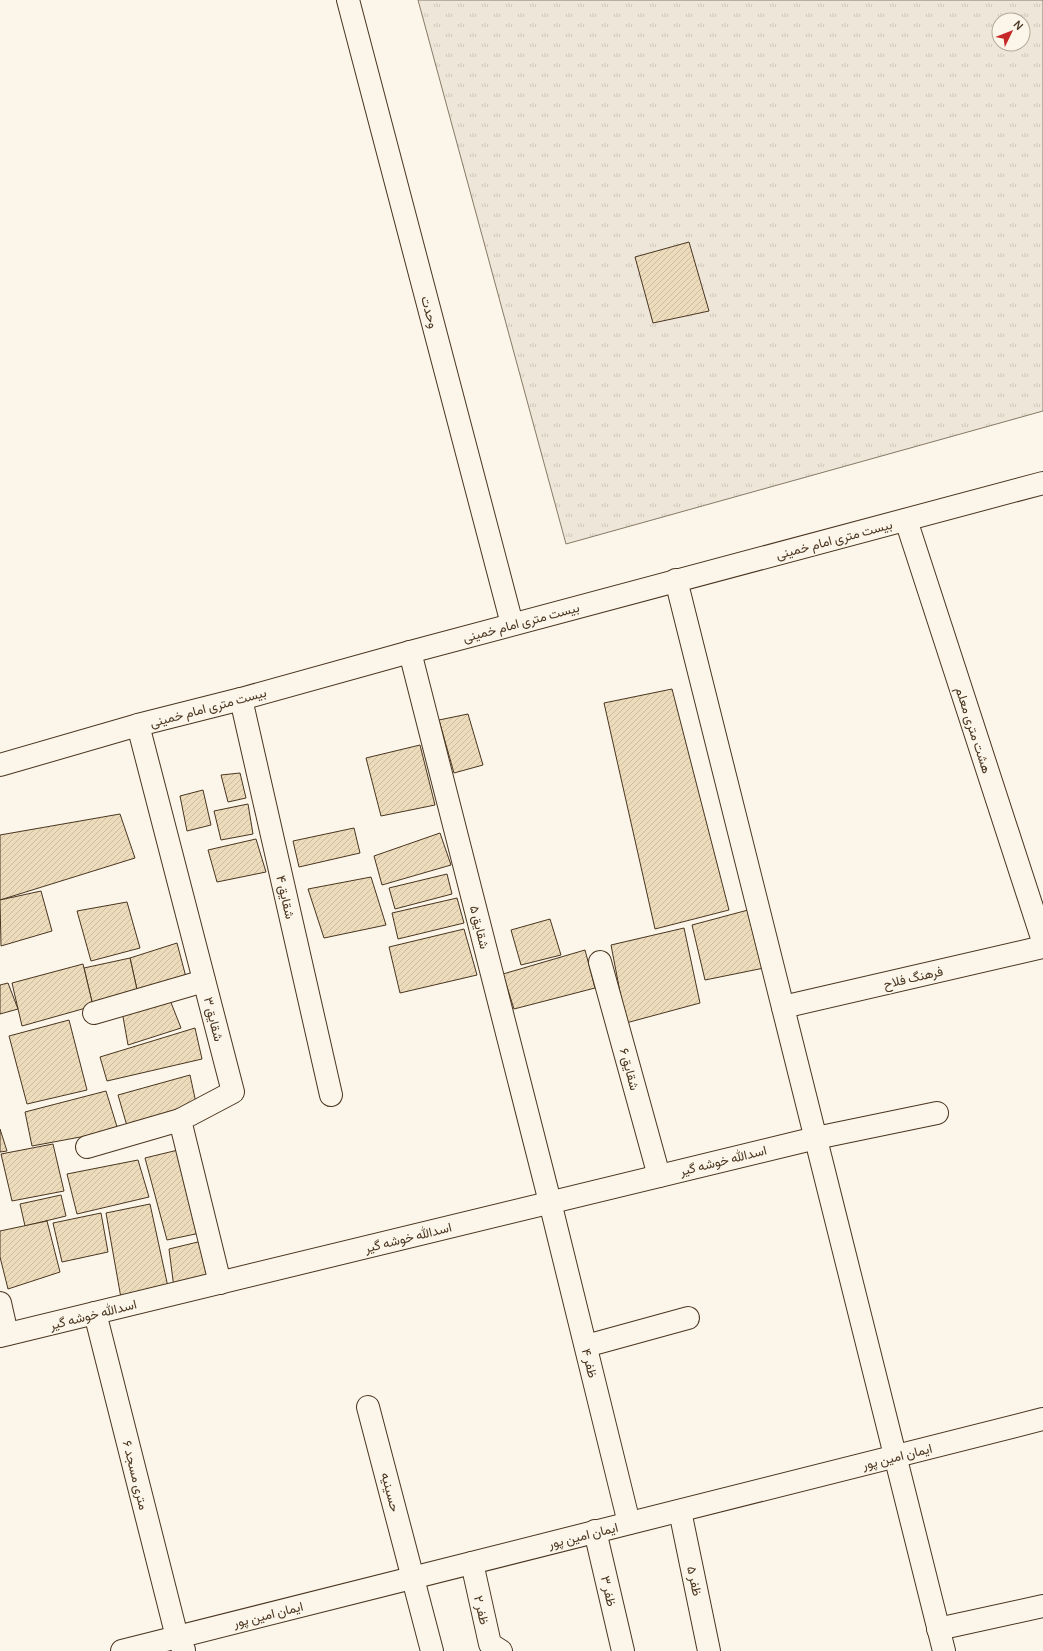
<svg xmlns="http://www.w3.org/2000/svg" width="1043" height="1651" font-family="Manrope,Vazirmatn,sans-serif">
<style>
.park{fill:url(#park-tufts);stroke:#887966;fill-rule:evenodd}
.building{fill:url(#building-hatch);stroke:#4a3520}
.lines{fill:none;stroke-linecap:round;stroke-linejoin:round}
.minor-casing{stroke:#4a3520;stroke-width:24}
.major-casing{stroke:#4a3520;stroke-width:24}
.minor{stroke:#fbf6e9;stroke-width:22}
.major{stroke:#fbf6e9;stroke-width:22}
.labels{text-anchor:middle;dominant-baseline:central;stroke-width:3;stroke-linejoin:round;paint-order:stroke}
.street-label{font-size:13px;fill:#4a3520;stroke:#fbf6e9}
</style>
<defs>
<pattern id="park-tufts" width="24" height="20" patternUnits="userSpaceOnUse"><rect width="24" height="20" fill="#ede6d9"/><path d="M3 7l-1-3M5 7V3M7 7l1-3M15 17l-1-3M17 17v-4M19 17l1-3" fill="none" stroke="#cdc6ba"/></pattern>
<pattern id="building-hatch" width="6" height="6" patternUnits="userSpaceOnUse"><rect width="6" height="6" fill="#ecdcbc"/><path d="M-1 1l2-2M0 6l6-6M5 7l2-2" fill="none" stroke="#ccbda1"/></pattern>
</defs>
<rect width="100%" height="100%" fill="#fbf6e9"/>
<path class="park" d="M418 0H1043V411L566 544ZM999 20H1023V44H999Z"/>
<g class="building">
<polygon points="689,242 709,311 653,323 635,257"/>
<polygon points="672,689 729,910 655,929 604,703"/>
<polygon points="468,714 483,765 454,773 439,720"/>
<polygon points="420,745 435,805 381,816 366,758"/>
<polygon points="240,773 246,798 228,802 221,775"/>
<polygon points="203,790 211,825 187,831 180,796"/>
<polygon points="248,804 253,834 221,840 214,811"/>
<polygon points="120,814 135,858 0,900 0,835"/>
<polygon points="354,828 360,853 299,867 293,841"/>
<polygon points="440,833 451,865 382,885 374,856"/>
<polygon points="256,839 266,872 217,882 208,850"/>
<polygon points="447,874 452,894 395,909 389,888"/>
<polygon points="371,877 386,925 324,938 308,889"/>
<polygon points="41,891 52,931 1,946 0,900"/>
<polygon points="457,898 464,923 398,939 392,913"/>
<polygon points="127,902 140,948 91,961 77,911"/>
<polygon points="748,910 764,968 705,980 692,925"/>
<polygon points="550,919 561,955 521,965 511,930"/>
<polygon points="684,928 700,1003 626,1023 611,945"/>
<polygon points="464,929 477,975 400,993 389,947"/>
<polygon points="177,943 187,981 138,994 130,958"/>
<polygon points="585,950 595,988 514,1009 503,974"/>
<polygon points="130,958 138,994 93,1006 84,968"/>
<polygon points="83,964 93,1006 22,1026 12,983"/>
<polygon points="8,983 18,1009 0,1014 0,985"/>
<polygon points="170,1000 181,1028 128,1045 122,1011"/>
<polygon points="69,1020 87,1090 27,1104 9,1036"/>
<polygon points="195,1028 202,1059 107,1081 100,1057"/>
<polygon points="190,1075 196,1103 127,1126 118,1095"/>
<polygon points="106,1091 118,1130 32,1146 25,1112"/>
<polygon points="0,1129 7,1151 0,1152"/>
<polygon points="53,1144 64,1191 12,1201 1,1154"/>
<polygon points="178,1150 200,1233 167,1240 145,1158"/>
<polygon points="138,1160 149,1197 77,1214 67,1174"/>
<polygon points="61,1195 66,1216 25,1226 20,1204"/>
<polygon points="150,1204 168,1287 121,1298 106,1213"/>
<polygon points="101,1213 108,1252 62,1262 53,1223"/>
<polygon points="47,1221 60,1272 8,1289 0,1257 0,1231"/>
<polygon points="202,1241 220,1283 174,1288 169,1249"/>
</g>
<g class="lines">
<g class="minor-casing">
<g id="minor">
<polyline points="906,520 1043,941"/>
<polyline points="676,580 944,1651"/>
<polyline points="410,652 550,1202 629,1523"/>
<polyline points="241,699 331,1095"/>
<polyline points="138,725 233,1092 180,1120 220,1283"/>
<polyline points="600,962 659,1176"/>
<polyline points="783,1007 1043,947"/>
<polyline points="94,1013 204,981"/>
<polyline points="87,1147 180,1120"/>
<polyline points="0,1303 7,1334"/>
<polyline points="95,1313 177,1637 184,1650"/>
<polyline points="0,1336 816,1138 937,1113"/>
<polyline points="586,1346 688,1318"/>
<polyline points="368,1407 432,1651"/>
<polyline points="680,1511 709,1651"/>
<polyline points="595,1531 623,1651"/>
<polyline points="472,1563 490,1644 501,1651"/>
<polyline points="938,1629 1043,1606"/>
<polyline points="122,1651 1043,1419"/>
</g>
</g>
<g class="major-casing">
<g id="major">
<polyline points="348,0 512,624"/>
<polyline points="0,765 138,725 241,699 410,652 1043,483"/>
</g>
</g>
<use href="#minor" class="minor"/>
<use href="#major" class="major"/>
</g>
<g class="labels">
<g class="street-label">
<text transform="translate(430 312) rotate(75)">وحدت</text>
<text transform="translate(834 539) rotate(-15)">بیست متری امام خمینی</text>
<text transform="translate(521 622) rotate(-15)">بیست متری امام خمینی</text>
<text transform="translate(208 707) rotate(-15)">بیست متری امام خمینی</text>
<text transform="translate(974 730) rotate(72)">هشت متری معلم</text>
<text transform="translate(286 897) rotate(77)">شقایق ۴</text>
<text transform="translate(480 927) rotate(76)">شقایق ۵</text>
<text transform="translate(913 977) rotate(-13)">فرهنگ فلاح</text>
<text transform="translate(214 1019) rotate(76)">شقایق ۳</text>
<text transform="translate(630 1069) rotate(75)">شقایق ۶</text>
<text transform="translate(723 1160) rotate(-14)">اسدالله خوشه گیر</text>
<text transform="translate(408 1237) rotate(-14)">اسدالله خوشه گیر</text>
<text transform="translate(93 1314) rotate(-14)">اسدالله خوشه گیر</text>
<text transform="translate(590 1363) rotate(76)">ظفر ۴</text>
<text transform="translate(897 1456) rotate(-14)">ایمان امین پور</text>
<text transform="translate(136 1475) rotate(76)">۶ متری مسجد</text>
<text transform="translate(391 1492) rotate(75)">حسینیه</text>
<text transform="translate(583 1535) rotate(-14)">ایمان امین پور</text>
<text transform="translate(695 1581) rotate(78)">ظفر ۵</text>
<text transform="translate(609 1591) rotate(77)">ظفر ۳</text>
<text transform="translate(482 1610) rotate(77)">ظفر ۲</text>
<text transform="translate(268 1614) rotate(-14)">ایمان امین پور</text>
</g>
</g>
<g transform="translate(1011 32) rotate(47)"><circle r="19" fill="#fbf6e9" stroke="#b4a999"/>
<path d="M0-3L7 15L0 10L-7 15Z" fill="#c62828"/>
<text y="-6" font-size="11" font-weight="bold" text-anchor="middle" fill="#4a3520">N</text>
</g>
</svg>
